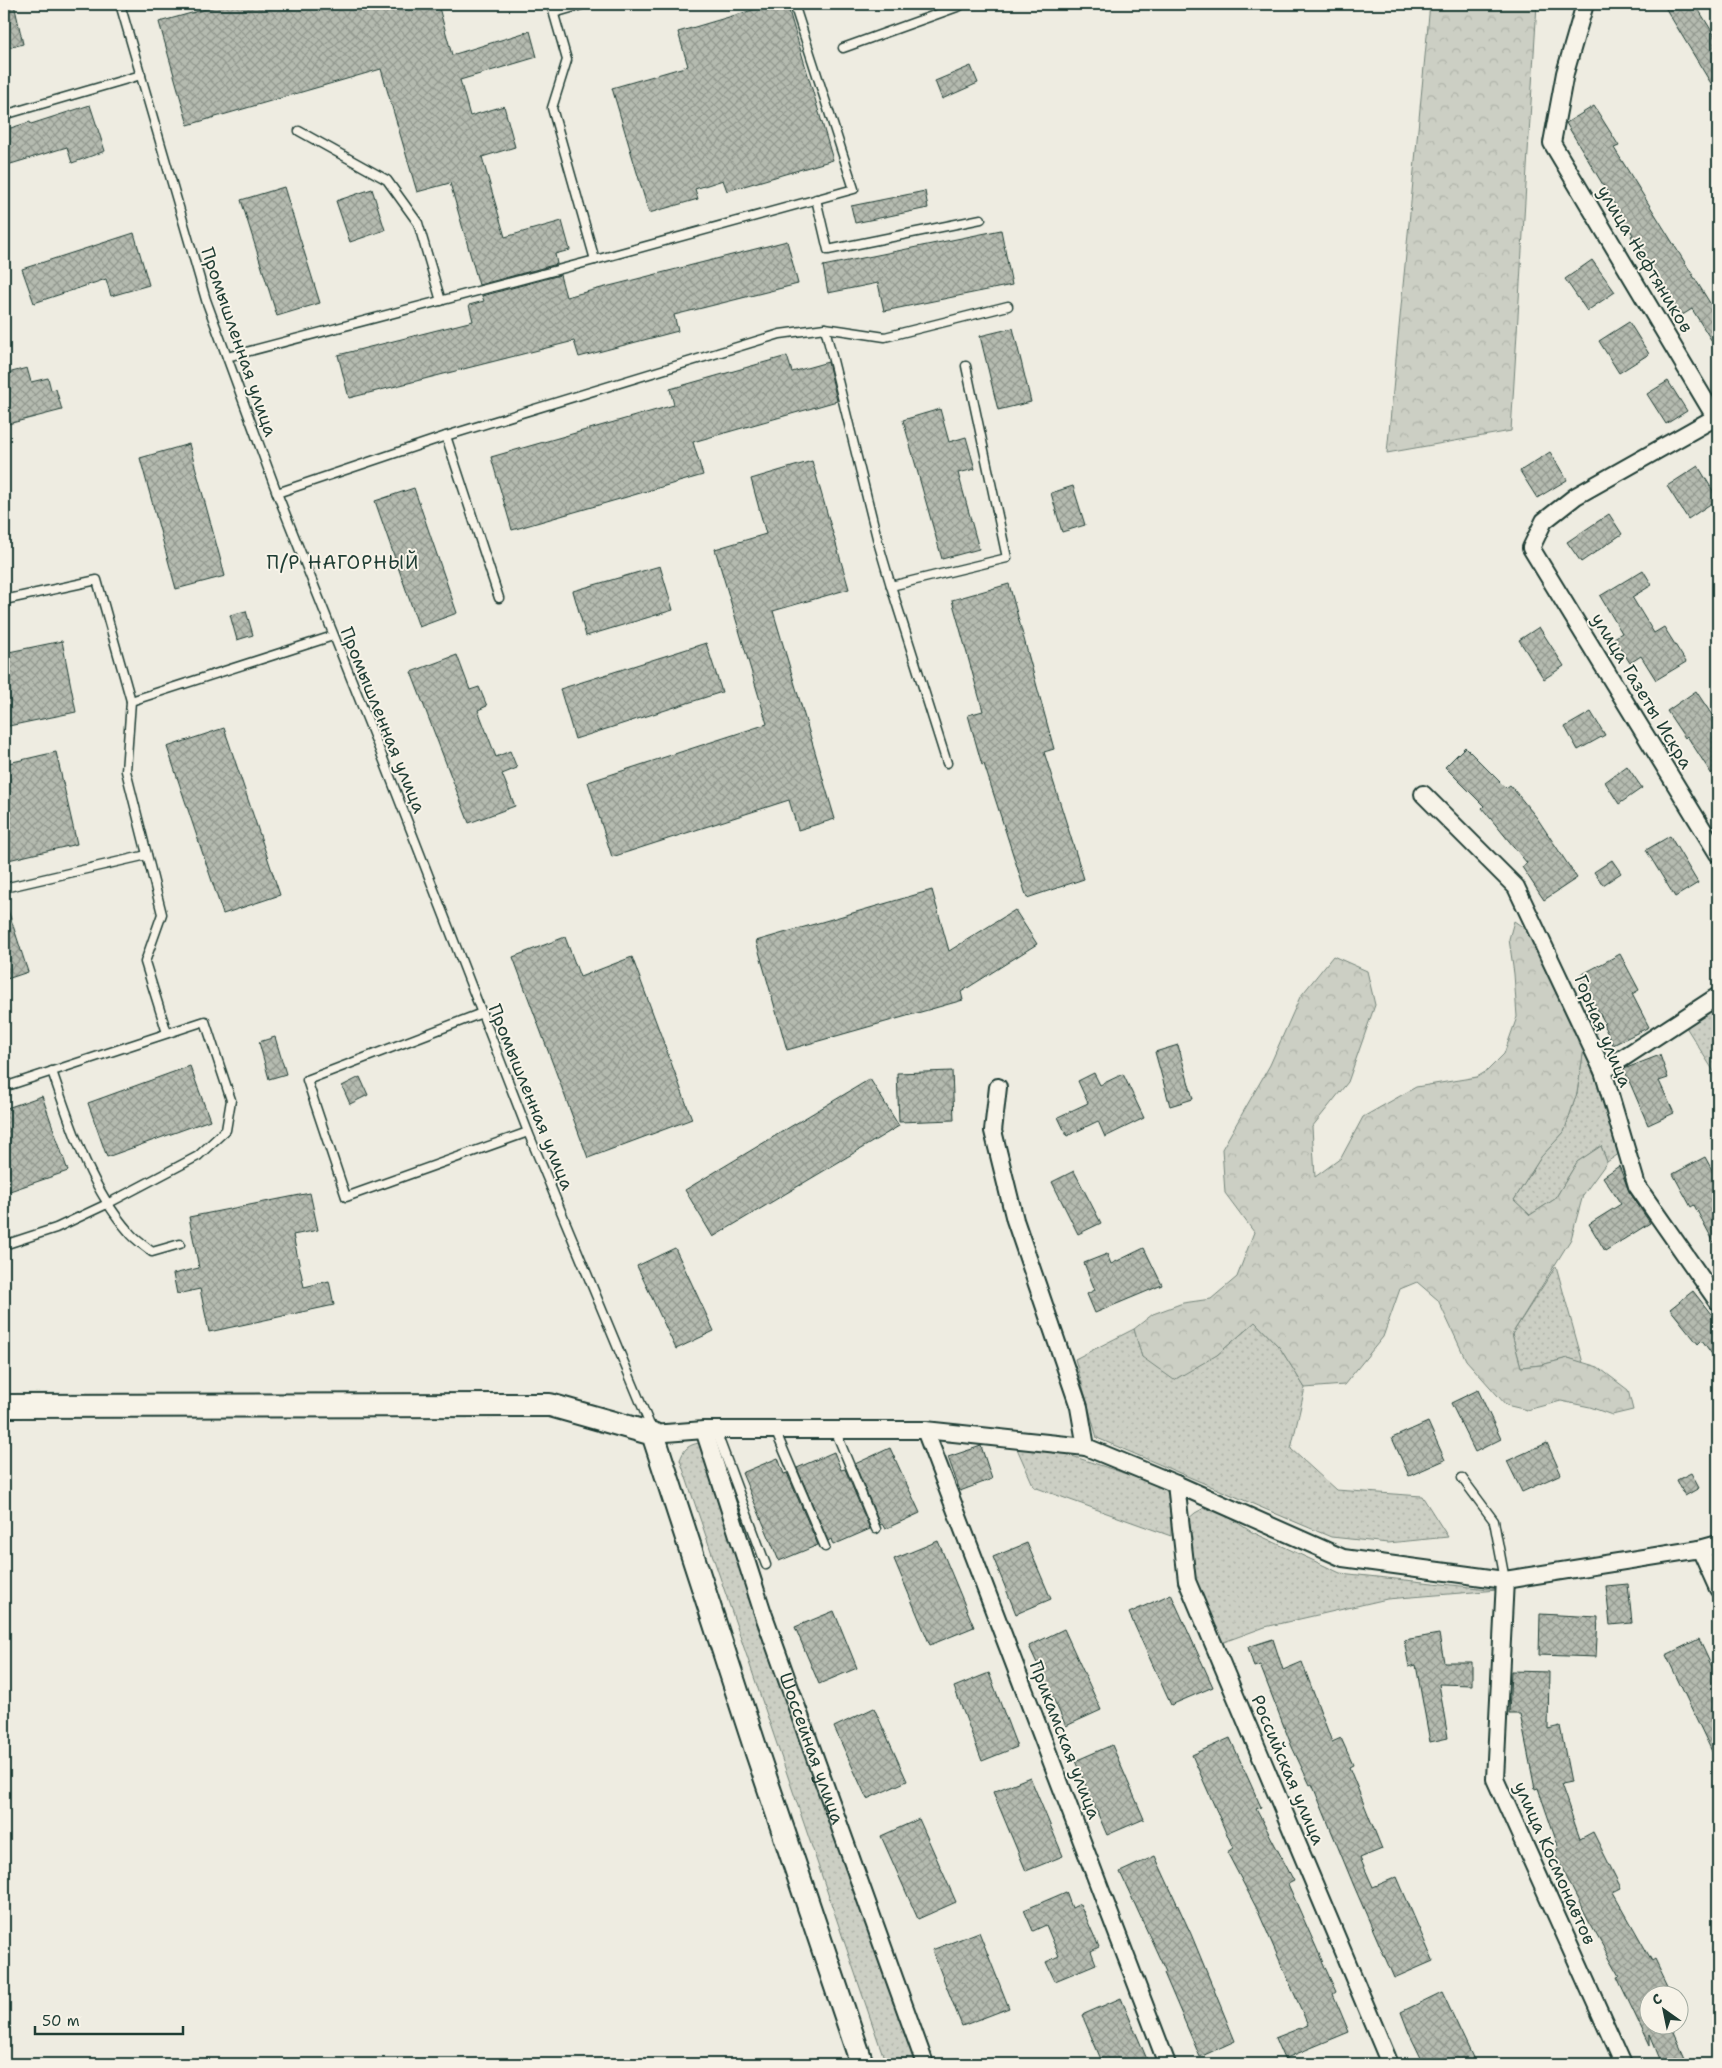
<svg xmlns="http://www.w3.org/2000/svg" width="1722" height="2068" font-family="'Shantell Sans',sans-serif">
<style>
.grass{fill:url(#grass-dots);stroke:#76867c}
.forest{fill:url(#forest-crowns);stroke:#76867c}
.building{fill:url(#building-cross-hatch);stroke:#1f3d34}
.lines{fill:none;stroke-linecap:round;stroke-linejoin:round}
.lane-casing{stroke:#1f3d34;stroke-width:11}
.street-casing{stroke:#1f3d34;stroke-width:20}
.secondary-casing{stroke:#1f3d34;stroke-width:26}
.lane{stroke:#f7f3e8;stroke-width:8}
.street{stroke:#f7f3e8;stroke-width:16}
.secondary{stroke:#f7f3e8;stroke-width:22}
.labels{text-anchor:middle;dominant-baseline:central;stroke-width:4;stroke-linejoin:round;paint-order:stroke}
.street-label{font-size:18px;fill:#1f3d34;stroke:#f7f3e8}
.neighbourhood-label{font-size:19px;letter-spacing:1px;fill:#1f3d34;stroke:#f7f3e8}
</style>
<defs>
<pattern id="grass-dots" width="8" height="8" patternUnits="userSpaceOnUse" patternTransform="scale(1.25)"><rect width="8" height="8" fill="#cccfc4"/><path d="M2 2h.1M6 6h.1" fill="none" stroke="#afb3a9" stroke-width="1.8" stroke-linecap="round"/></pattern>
<pattern id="forest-crowns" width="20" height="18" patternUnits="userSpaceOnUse" patternTransform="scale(1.25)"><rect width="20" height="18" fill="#cccfc4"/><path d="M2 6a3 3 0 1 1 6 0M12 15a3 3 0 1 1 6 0" fill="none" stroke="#afb3a9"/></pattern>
<pattern id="building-cross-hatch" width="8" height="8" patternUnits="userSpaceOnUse" patternTransform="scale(1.25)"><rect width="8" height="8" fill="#b5bbb0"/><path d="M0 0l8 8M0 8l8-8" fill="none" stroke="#939990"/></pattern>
</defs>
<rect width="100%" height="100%" fill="#eeece1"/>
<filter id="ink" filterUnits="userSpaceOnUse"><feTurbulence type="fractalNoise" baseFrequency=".02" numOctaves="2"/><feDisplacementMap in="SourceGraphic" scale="10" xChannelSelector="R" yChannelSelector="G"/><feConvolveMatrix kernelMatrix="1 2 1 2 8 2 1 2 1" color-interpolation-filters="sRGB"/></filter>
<g filter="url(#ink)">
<g class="grass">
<polygon points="1718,1005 1718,1078 1686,1027"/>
<polygon points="1584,1048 1623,1151 1607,1162 1601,1146 1577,1162 1555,1199 1530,1215 1514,1200 1541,1157 1564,1132 1577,1093"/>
<polygon points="1556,1266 1583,1363 1568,1358 1541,1365 1521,1367 1512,1334"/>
<polygon points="1255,1322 1280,1348 1305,1388 1291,1449 1336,1490 1422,1496 1448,1537 1388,1543 1331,1537 1097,1438 1075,1359 1134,1329 1142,1357 1217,1355"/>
<path d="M699 1443 705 1448 919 2064H886L680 1460C684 1449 688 1445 699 1443Z"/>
<polygon points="1015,1444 1063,1453 1163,1486 1171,1498 1171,1536 1034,1487"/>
<polygon points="1206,1507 1214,1507 1250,1531 1340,1573 1498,1590 1387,1599 1265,1627 1221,1643 1192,1576 1181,1525 1195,1513"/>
</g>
<g class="forest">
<polygon points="1430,4 1537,4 1511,431 1387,453"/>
<polygon points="1514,921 1530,932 1584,1048 1577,1093 1564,1132 1541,1157 1514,1200 1530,1215 1555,1199 1577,1162 1601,1146 1607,1162 1583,1195 1571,1239 1512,1334 1521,1367 1541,1365 1568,1358 1598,1367 1628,1390 1633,1410 1612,1415 1590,1407 1561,1401 1527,1410 1506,1405 1466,1360 1438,1300 1417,1282 1400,1289 1383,1337 1344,1385 1305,1388 1280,1348 1255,1322 1217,1355 1174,1380 1142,1357 1134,1329 1153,1314 1183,1303 1211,1299 1237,1277 1254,1232 1225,1193 1222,1149 1270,1065 1300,997 1333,956 1367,971 1375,1005 1348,1082 1312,1127 1315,1177 1341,1158 1363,1117 1416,1087 1477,1077 1487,1071 1504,1054 1517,1017 1514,974 1509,939"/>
</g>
<g class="building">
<polygon points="4,4 14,4 23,44 4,49"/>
<polygon points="224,4 438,4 452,55 530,31 537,57 460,80 470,116 504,106 515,147 482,157 505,237 562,221 570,250 555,254 557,264 479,285 450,183 417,192 381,69 188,125 159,22"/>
<polygon points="773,4 787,4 833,160 727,191 723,180 695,189 698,199 649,213 612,88 688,66 678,32"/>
<polygon points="1663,4 1695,4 1718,41 1718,95"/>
<polygon points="971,66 978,83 942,99 935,81"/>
<polygon points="90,105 105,151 72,163 67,147 4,166 4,130 30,122 31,124"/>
<polygon points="1594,106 1619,146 1614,148 1718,316 1718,351 1692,309 1679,317 1662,289 1663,288 1631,236 1633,235 1566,123"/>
<polygon points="284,187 320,303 277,316 241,200"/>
<polygon points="372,189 385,230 350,242 336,201"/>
<polygon points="925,191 928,208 855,223 851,206"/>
<polygon points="1001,230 1012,285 884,311 878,283 828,293 823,266"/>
<polygon points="134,233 149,285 111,296 106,279 34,303 22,269"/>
<polygon points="787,241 798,284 674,315 678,331 579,357 574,341 349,398 338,355 473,321 469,305 484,301 482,296 560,275 566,297"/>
<polygon points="1592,260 1615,292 1587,311 1565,279"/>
<polygon points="1629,322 1649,354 1619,373 1599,341"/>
<polygon points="1013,328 1031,402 998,410 980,336"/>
<polygon points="787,356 792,372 828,362 837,401 693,442 703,475 512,530 491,457 674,405 670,389"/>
<polygon points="27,368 31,382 48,378 51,390 56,389 62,410 4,425 4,374"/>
<polygon points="1668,381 1687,411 1666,424 1647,394"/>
<polygon points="940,409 949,442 966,437 975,469 958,473 979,549 942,559 903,420"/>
<polygon points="189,444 225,576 176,589 140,458"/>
<polygon points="1550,452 1567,480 1537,498 1520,471"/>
<polygon points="812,461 849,589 773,611 835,819 798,830 789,800 612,857 588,782 767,724 715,549 766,534 751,479"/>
<polygon points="1698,466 1718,499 1688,519 1667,486"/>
<polygon points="1073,486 1085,525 1062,532 1051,493"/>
<polygon points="414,488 457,613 419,627 375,501"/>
<polygon points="1609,514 1622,534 1581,562 1567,542"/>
<polygon points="660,566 673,610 586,636 573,591"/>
<polygon points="1643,570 1652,585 1632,597 1654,633 1664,627 1686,662 1656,680 1641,656 1630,663 1614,638 1622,633 1600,596"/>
<polygon points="1009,584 1054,749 1044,752 1084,879 1027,898 984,764 982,765 968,715 983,711 952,600"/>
<polygon points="246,611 253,635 237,640 230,615"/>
<polygon points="1539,627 1564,666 1544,679 1519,640"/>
<polygon points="62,641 76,712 4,727 4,653"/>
<polygon points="706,643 722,692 575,739 560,689"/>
<polygon points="457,655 470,690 479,687 487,706 478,710 496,757 510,751 517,768 502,774 515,806 469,823 411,672"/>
<polygon points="1696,691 1718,724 1718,784 1687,736 1685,738 1667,711"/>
<polygon points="1591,712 1605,735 1578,750 1565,727"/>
<polygon points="224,728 280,895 223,914 167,747"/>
<polygon points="1465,747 1506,788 1510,785 1537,818 1577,878 1544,900 1522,867 1527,863 1482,808 1484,806 1445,767"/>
<polygon points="56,752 77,844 4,861 4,764"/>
<polygon points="1627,766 1642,788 1619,804 1605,782"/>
<polygon points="1670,836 1698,883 1675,897 1646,850"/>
<polygon points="1612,860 1621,873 1603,885 1594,872"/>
<polygon points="932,890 949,951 1015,910 1037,944 961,992 963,1000 787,1050 756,941"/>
<polygon points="7,907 28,972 4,980 4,908"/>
<polygon points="565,937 580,977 632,957 692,1119 588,1158 513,957"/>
<polygon points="1620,954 1639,990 1632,994 1649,1027 1613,1045 1603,1024 1605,1023 1579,976"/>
<polygon points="275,1037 286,1074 269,1079 259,1042"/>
<polygon points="1178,1045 1193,1099 1170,1106 1155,1052"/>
<polygon points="1660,1055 1668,1078 1659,1081 1674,1113 1648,1125 1624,1069"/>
<polygon points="190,1066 210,1120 107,1157 88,1103"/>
<polygon points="952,1071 954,1120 899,1122 897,1073"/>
<polygon points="1094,1073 1100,1085 1123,1074 1144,1118 1105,1137 1098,1121 1067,1136 1058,1117 1088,1103 1078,1081"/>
<polygon points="360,1077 368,1095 350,1104 342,1086"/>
<polygon points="870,1079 899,1126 713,1237 685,1190"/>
<polygon points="42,1096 68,1171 4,1193 4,1109"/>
<polygon points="1705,1157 1718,1181 1718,1250 1694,1205 1691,1207 1673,1174"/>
<polygon points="1619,1166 1629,1191 1650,1223 1605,1251 1589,1224 1621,1204 1603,1177"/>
<polygon points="1074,1171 1101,1223 1078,1234 1052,1182"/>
<polygon points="310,1193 318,1230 293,1235 304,1287 329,1281 334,1305 209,1332 200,1289 177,1294 173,1274 199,1268 189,1217"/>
<polygon points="675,1248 714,1331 676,1349 637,1266"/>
<polygon points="1144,1248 1162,1285 1095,1313 1087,1294 1095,1290 1084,1263 1107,1254 1111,1264"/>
<polygon points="1693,1291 1718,1323 1718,1363 1702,1340 1698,1344 1670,1309"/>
<polygon points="1478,1390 1501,1439 1475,1452 1451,1403"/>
<polygon points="1428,1422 1445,1460 1409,1476 1392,1438"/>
<polygon points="1547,1443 1561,1474 1522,1492 1507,1461"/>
<polygon points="981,1446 992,1479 960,1491 948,1457"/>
<polygon points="890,1448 920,1513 885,1529 882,1524 880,1525 855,1464"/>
<polygon points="834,1452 841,1470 845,1469 870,1529 833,1545 831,1539 828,1541 797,1468"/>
<polygon points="778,1458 784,1474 787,1473 818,1545 779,1561 742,1473"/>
<polygon points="1691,1473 1699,1488 1685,1496 1677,1480"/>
<polygon points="938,1541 974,1627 930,1645 894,1559"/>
<polygon points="1027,1543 1051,1599 1016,1614 993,1557"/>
<polygon points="1628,1584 1632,1623 1610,1625 1606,1586"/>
<polygon points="1171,1594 1213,1687 1171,1705 1129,1613"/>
<polygon points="834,1611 857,1668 819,1684 795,1627"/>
<polygon points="1540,1614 1598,1617 1596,1657 1539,1655"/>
<polygon points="1064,1629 1101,1710 1066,1726 1029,1646"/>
<polygon points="1439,1634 1444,1662 1472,1662 1472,1685 1439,1684 1448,1738 1430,1742 1416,1665 1409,1667 1404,1640"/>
<polygon points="1273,1639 1283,1670 1302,1662 1332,1742 1341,1738 1353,1765 1349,1767 1382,1849 1360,1858 1373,1887 1397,1877 1433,1961 1394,1978 1354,1886 1312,1784 1310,1785 1292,1747 1260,1665 1254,1667 1248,1647"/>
<polygon points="1699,1639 1718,1680 1718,1764 1666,1655"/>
<polygon points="1511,1671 1549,1672 1548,1729 1560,1726 1571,1782 1561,1784 1580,1839 1593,1832 1621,1888 1613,1892 1652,1961 1655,1959 1673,1996 1650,1996 1650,2026 1671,2026 1688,2064 1662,2064 1650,2035 1650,2046 1617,1977 1620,1976 1588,1920 1554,1852 1559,1849 1538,1788 1535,1789 1520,1714 1509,1714"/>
<polygon points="989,1673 1017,1747 982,1761 954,1687"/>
<polygon points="874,1708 907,1781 867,1799 834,1727"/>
<polygon points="1230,1738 1261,1807 1256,1809 1294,1881 1288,1884 1336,1992 1333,1994 1349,2032 1284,2059 1275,2038 1308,2025 1257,1909 1227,1852 1233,1848 1192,1755"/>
<polygon points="1112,1745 1144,1819 1107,1835 1075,1761"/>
<polygon points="1030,1777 1063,1856 1026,1871 993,1792"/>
<polygon points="919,1819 956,1902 918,1919 881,1836"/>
<polygon points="1155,1856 1191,1934 1235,2041 1200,2057 1164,1973 1166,1972 1120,1872"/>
<polygon points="1066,1892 1072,1908 1080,1904 1099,1947 1091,1951 1096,1964 1055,1981 1046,1962 1059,1956 1046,1925 1033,1931 1024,1910"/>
<polygon points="979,1932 1009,2008 962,2026 932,1950"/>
<polygon points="1442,1992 1476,2064 1424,2064 1409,2033 1401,2012"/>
<polygon points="1121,1998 1149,2064 1103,2064 1082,2015"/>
</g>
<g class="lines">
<g class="lane-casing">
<g id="lane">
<polyline points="120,4 206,300 277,493 384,761 528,1132 652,1430"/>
<polyline points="551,4 567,60 552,108 595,260"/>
<polyline points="554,13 585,4"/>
<polyline points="843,48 960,6 959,4"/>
<polyline points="4,115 141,75"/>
<polyline points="299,131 387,180 418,223 441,301"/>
<polyline points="816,199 828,250 981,219"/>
<polyline points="825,328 885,337 1008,306"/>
<polyline points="227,357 595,260 854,189 794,4"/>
<polyline points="446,436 499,598"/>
<polyline points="277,493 446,436 780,334 825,328 878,542 891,586 1007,558 966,366"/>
<polyline points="891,586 947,763"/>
<polyline points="4,600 97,580 131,701 333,636"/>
<polyline points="131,701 126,771 162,914 145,962 167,1033"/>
<polyline points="4,888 147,855"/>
<polyline points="482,1013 307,1080 346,1197 528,1132"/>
<path d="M52 1071C71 1126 90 1188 129 1232 135 1240 144 1245 152 1252L180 1244"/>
<polyline points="4,1087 205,1021 231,1100 226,1130 198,1156 107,1204 56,1228 4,1245"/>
<polyline points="775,1430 825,1547"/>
<polyline points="835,1430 876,1529"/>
<polyline points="716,1431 766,1565"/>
<polyline points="1462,1478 1494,1521 1505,1580"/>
</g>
</g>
<g class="street-casing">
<g id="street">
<polyline points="1585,4 1565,73 1552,143 1718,422"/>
<polyline points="1718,416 1576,496 1544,521 1531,548 1718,854"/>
<polyline points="1423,794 1516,887 1603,1071 1637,1186 1718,1302"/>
<polyline points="1603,1071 1718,996"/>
<polyline points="998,1087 993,1131 1015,1220 1079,1407 1086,1447"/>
<path id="s1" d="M704 1430 763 1613 925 2064"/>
<polyline points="925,1430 1167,2064"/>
<polyline points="653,1434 704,1430 925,1430 1086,1447 1176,1484 1343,1558 1505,1580 1700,1549 1718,1544"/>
<polyline points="1176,1484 1187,1581 1390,2064"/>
<polyline points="1700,1549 1718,1589"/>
<polyline points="1505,1580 1495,1779 1623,2064"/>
</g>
</g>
<g class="secondary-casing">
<polyline id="secondary" points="4,1406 550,1405 653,1434 757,1753 862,2064"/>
</g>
<use href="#lane" class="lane"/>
<use href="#street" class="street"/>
<use href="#secondary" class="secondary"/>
</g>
</g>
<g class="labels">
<g class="street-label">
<text transform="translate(1645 259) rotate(59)">улица Нефтяников</text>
<text transform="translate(239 342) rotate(71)">Промышленная улица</text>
<text transform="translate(1642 691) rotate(59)">улица Газеты Искра</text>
<text transform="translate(383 720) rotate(68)">Промышленная улица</text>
<text transform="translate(1603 1031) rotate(67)">Горная улица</text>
<text transform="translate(531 1097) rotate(68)">Промышленная улица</text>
<text transform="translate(1065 1740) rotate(69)">Прикамская улица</text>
<text stroke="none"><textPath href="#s1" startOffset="336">Шоссейная улица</textPath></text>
<text transform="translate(1288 1770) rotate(67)">Российская улица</text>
<text transform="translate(1555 1863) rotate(66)">улица Космонавтов</text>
</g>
<g class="neighbourhood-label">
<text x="343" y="562">П/Р НАГОРНЫЙ</text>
</g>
</g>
<rect width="1722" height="2068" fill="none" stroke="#f7f3e8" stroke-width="20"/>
<rect x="10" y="10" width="1702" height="2048" fill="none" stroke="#1f3d34" stroke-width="2" filter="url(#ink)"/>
<g transform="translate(1664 2010) rotate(327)"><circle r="24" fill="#f7f3e8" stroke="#a1aaa0"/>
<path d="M0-4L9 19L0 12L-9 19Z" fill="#1f3d34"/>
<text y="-8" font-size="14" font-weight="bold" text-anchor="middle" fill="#1f3d34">С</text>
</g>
<path d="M35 2026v8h148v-8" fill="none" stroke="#1f3d34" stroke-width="2.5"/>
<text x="42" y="2026" font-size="15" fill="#1f3d34" stroke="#f7f3e8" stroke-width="4" paint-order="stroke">50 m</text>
</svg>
